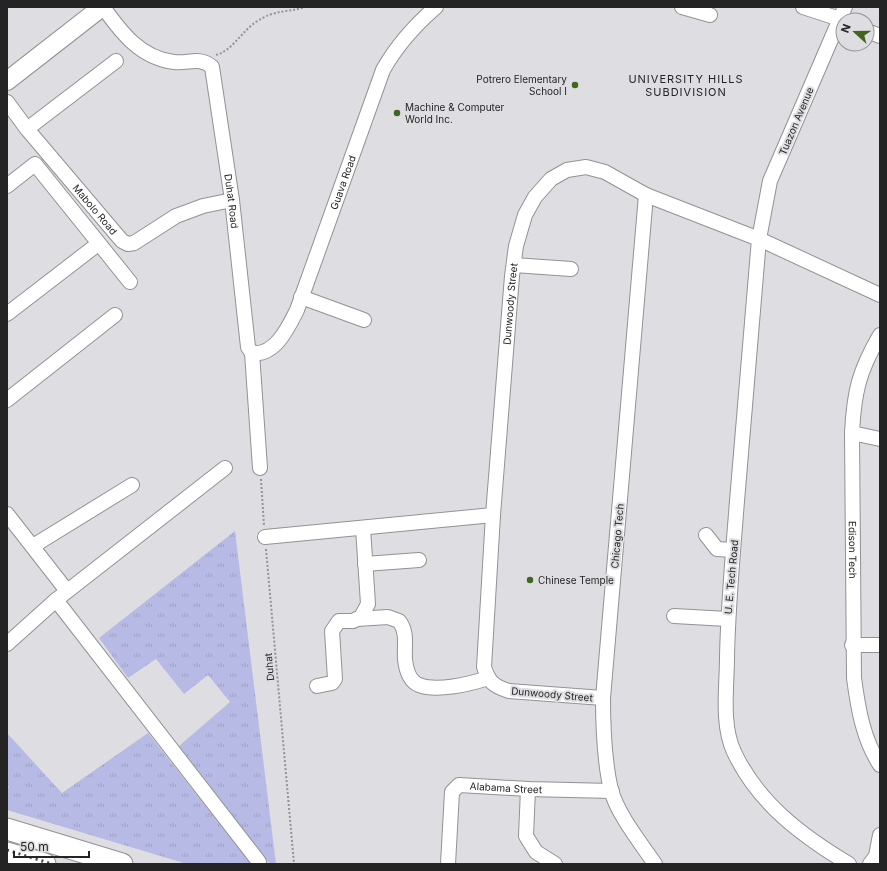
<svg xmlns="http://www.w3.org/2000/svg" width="887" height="871" font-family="Inter,sans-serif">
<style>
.grass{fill:url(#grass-tufts)}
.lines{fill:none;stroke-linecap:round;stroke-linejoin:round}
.minor-casing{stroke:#929296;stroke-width:16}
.major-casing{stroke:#929296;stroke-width:20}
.highway-casing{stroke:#929296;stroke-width:23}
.path{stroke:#939395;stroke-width:2;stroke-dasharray:2 2;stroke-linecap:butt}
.minor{stroke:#fff;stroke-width:14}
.major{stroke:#fff;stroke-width:18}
.highway{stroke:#fff;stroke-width:21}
.rail{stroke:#464648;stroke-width:3;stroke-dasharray:2 4;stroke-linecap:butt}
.poi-dot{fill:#416620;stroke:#dedee2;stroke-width:1.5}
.labels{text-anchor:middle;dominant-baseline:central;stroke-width:4;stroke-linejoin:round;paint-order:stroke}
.poi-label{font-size:10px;fill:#242425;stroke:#dedee2;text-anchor:start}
.street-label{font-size:10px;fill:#242425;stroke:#dedee2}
.neighbourhood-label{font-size:11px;letter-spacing:1px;fill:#242425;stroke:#dedee2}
</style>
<defs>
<pattern id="grass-tufts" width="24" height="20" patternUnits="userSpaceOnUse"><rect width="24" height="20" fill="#b8bae6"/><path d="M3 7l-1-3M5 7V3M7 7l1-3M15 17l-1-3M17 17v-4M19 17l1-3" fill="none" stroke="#9ea0c5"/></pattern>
</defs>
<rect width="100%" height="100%" fill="#dedee2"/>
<g class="grass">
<polygon points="235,531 276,864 268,864 269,863 179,746 230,702 208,675 184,694 156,659 128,678 99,638"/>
<polygon points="7,733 62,793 148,733 251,864 187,864 7,810 7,788 9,787 7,784"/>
</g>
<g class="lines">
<g class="minor-casing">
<g id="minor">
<path id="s1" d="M103 7C121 32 140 58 174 62 188 64 200 56 212 67L232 200 248 347 252 353 260 468"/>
<polyline points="682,7 710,15"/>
<polyline points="803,7 843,20"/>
<path d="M845 7 770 181 759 239C752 326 744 414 737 501 733 553 728 605 727 657 727 687 721 724 734 752 758 803 802 836 849 864"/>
<polyline points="867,31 880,36"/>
<path id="s2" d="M7 102 27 129 122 241 128 244 134 243 176 216 203 206 232 200"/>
<polyline points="27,129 116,61"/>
<polyline points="7,186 35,164 130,282"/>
<path d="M646 195 603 698C603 728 604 760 611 790 618 815 640 842 655 864"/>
<polyline points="514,265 571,269"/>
<polyline points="301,297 364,320"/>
<polyline points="7,314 98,244"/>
<path id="s3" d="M880 335C859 371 854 392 852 433L854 678C858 708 863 739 880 765"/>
<path id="s4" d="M252 353C275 356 288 328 297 310L383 70C397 45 414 26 436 7"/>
<polyline points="7,400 115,315"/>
<polyline points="852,433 880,439"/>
<polyline points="7,514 67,591"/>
<polyline points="706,535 717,549 733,550"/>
<polyline points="265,537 493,515"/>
<polyline points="33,546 132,485"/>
<polyline points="365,564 419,560"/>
<polyline points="56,600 259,862"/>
<polyline points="674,616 728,619"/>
<path d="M357 619 388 617 399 621C408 632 404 646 405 659 406 669 409 681 419 685 437 692 470 684 488 678"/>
<polyline points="7,644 56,600 225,468"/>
<polyline points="852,645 880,645"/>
<polyline points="317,686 332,683 335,679 332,631 339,621 353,621 361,617 368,604 363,528"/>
<path id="s5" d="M603 698 509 691C493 686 489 682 484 667L493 515 512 276 516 246 525 215 535 197 551 179 567 170 586 167 605 172 646 195 759 239 880 295"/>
<polyline points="528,789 526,836 536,852 555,864"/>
<path id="s6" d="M448 864 452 792 459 785 528 789 612 791"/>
<polyline points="870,864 876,856 880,835"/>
</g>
</g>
<g class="major-casing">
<polyline id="major" points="7,81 102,7"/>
</g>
<g class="highway-casing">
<g id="highway">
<polyline points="7,829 122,864"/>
<polyline points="7,853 45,864"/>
</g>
</g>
<g class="path">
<path d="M216 55C233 50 241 32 256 22 275 9 286 13 306 7"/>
<polyline points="261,479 264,526"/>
<polyline points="266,549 294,864"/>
</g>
<use href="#minor" class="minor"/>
<use href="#major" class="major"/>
<use href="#highway" class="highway"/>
<polyline class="rail" points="7,850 52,864"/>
</g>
<g class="poi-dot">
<circle cx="575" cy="85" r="4"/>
<circle cx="397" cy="113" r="4"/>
<circle cx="530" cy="580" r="4"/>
</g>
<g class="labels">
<g class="poi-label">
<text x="567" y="79" text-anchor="end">Potrero Elementary<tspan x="567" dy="12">School I</tspan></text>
<text x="405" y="107">Machine &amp; Computer<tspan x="405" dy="12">World Inc.</tspan></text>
<text x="538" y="580">Chinese Temple</text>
</g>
<g class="street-label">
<text transform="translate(796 121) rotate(-67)">Tuazon Avenue</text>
<text stroke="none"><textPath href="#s4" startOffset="202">Guava Road</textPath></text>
<text stroke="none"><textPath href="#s1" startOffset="268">Duhat Road</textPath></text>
<text stroke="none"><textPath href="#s2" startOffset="139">Mabolo Road</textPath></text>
<text stroke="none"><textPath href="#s5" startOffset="495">Dunwoody Street</textPath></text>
<text transform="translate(617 536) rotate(-85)">Chicago Tech</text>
<text stroke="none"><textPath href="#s3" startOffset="220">Edison Tech</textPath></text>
<text transform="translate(731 577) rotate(-85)">U. E. Tech Road</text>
<text transform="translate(269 667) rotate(-95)">Duhat</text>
<text transform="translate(552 694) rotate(5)">Dunwoody Street</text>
<text stroke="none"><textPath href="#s6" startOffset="129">Alabama Street</textPath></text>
</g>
<g class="neighbourhood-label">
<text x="686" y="79">UNIVERSITY HILLS<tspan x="686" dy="13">SUBDIVISION</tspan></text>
</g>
</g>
<rect width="887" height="871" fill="none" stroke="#242425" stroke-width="16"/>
<g transform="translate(855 32) rotate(291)"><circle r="19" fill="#dedee2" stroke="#949496"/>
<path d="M0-3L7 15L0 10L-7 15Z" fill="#416620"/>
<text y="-6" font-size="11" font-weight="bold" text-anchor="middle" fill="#242425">N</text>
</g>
<path d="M14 851v6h75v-6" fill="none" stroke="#242425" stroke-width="2"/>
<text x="20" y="851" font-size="12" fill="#242425" stroke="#dedee2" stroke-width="3" paint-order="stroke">50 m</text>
</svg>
